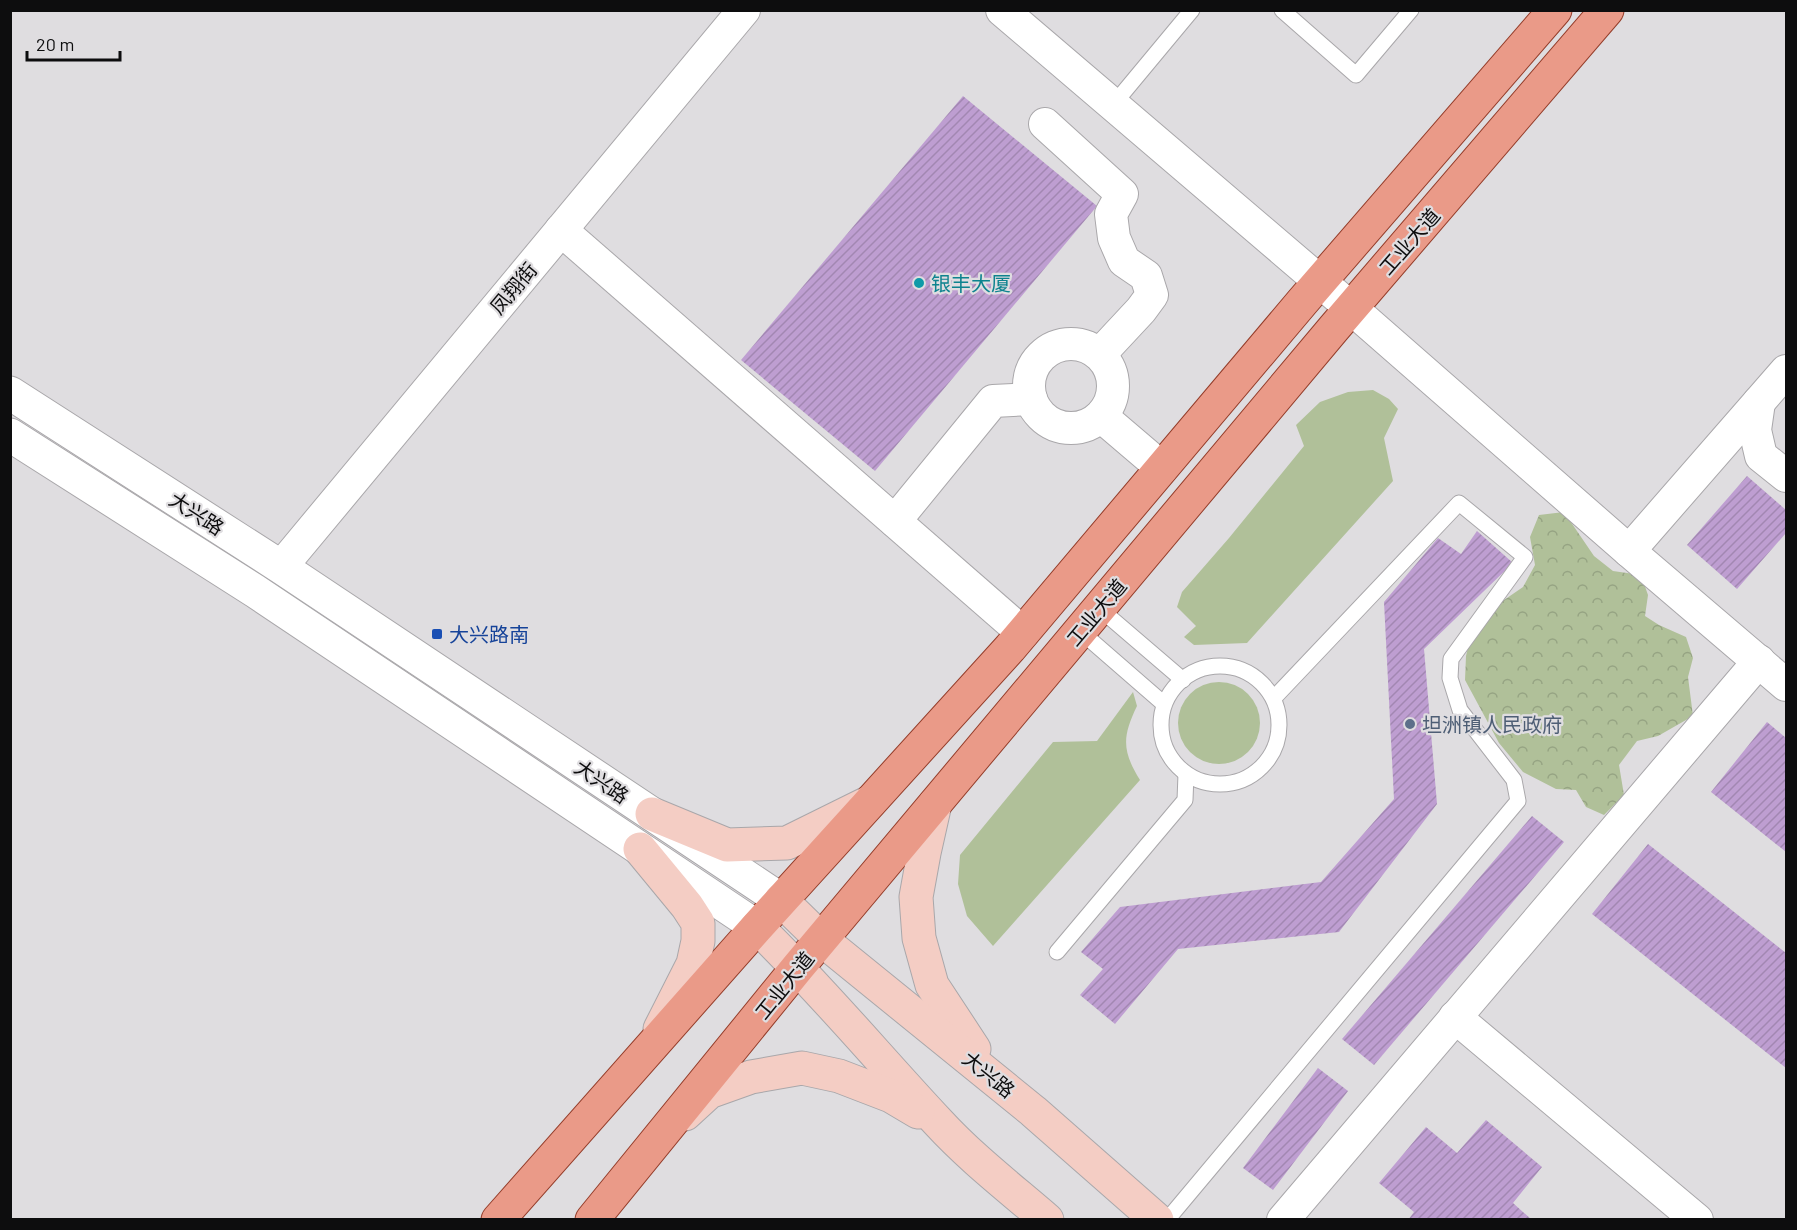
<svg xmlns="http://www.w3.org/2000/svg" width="1797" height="1230" font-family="Barlow,'Noto Sans SC',sans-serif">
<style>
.grass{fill:#b0c099}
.forest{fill:url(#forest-crowns)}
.building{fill:url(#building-hatch)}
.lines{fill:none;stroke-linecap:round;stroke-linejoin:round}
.service-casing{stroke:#a9a7aa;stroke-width:17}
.minor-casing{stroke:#a9a7aa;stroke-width:34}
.tertiary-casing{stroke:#a9a7aa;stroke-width:35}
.secondary-casing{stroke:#a9a7aa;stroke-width:35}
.primary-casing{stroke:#943d2a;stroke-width:35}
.service{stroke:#fff;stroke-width:15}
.minor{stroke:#fff;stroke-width:32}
.tertiary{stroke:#fff;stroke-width:33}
.secondary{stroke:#f4cdc4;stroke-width:33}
.primary{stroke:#ea9a88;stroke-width:33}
.culture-dot{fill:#0f9aa8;stroke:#dfdde0;stroke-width:2}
.transit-dot{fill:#1a4fb4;stroke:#dfdde0;stroke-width:2}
.service-dot{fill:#5c6f8a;stroke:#dfdde0;stroke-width:2}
.labels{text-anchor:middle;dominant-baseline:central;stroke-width:4.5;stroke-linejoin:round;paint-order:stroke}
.street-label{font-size:20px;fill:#0d0d0e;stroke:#dfdde0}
.culture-label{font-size:20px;fill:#0d838f;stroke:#dfdde0;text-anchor:start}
.transit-label{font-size:20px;fill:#164399;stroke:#dfdde0;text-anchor:start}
.service-label{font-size:20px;fill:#4e5e75;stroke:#dfdde0;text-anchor:start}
</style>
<defs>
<pattern id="forest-crowns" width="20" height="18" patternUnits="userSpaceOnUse" patternTransform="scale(1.5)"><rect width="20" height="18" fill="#b0c099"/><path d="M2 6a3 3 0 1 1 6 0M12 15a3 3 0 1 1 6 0" fill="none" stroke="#96a483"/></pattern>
<pattern id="building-hatch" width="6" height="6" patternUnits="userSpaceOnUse" patternTransform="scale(1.5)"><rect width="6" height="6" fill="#be9ed1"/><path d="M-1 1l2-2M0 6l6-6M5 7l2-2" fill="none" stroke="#a287b2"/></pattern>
</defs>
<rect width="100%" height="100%" fill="#dfdde0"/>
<g class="grass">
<polygon points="1373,390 1389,399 1398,409 1384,438 1393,481 1247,643 1194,645 1184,637 1196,626 1177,607 1182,592 1229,538 1304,446 1296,425 1320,402 1348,392"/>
<circle cx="1219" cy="723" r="41"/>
<path d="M1133 692 1137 706C1122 737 1122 751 1140 780L993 946 967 916 958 884 960 855 1053 742 1097 741Z"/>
</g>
<polygon class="forest" points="1564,512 1594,556 1613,571 1641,575 1648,595 1645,616 1659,625 1686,637 1693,658 1688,677 1693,716 1658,736 1637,741 1619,765 1624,795 1604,815 1586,807 1576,790 1556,789 1523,772 1499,743 1465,680 1466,656 1471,635 1491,609 1523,587 1535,565 1530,537 1539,515"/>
<g class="building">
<polygon points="963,96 1097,206 875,471 741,360"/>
<polygon points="1747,476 1786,510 1786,533 1737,589 1687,545"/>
<polygon points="1477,531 1513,563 1424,649 1437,804 1339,932 1178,949 1115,1024 1080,995 1103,969 1081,952 1120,907 1321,882 1394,799 1384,602 1438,538 1461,554"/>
<polygon points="1767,722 1786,738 1786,852 1711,792"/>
<polygon points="1532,816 1564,842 1374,1065 1342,1039"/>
<polygon points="1648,844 1786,953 1786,1068 1592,914"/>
<polygon points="1318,1068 1348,1091 1273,1190 1243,1168"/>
<polygon points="1486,1120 1542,1167 1513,1203 1532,1220 1408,1220 1414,1212 1379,1183 1426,1127 1457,1153"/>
</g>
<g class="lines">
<g class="service-casing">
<g id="service">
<polyline points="1282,10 1356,75 1411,10"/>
<polyline points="1113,105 1192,10"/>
<polyline points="1099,608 1183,680"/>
<polyline points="1080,631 1164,704"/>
<circle cx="1220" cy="725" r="59"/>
<polyline points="1057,952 1185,800 1186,774"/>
<polyline points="1167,1220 1518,801 1514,780 1460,710 1450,678 1451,659 1525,557 1459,503 1274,698"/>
</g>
</g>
<g class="minor-casing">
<g id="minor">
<polyline points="1002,10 1351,308 1629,551 1786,685"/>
<polyline points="1045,124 1122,194 1111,214 1114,238 1124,261 1146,276 1152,295 1141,310 1100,354"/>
<polyline points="561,230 1023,633"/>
<circle cx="1071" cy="386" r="42"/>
<polyline points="1759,402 1755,430 1761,456 1786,476"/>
<polyline points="1101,416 1162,468"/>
<polyline points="895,521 993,401 1031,399"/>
<polyline points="1629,551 1786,371"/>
<polyline points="281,567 744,10"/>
<polyline points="1455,1017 1697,1220"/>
<polyline points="1283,1220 1759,661"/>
</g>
</g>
<g class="tertiary-casing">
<g id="tertiary">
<polyline points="10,393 281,567 781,900"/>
<polyline points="10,435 255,591 757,927"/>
</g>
</g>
<g class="secondary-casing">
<g id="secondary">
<polyline points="935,804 924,853 916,897 919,938 932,985 974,1049"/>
<polyline points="652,814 727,845 787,843 870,802"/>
<polyline points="640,849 687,906 698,923 698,941 693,964 660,1029"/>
<polyline points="781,900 821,939 1033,1111 1157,1220"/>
<path d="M757 927C821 989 877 1057 938 1122 971 1158 1010 1188 1047 1220"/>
<polyline points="685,1114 709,1092 751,1077 802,1068 839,1076 891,1096 918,1112"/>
</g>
</g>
<g class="primary-casing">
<g id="primary">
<polyline points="498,1220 757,927 1010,648 1303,301 1555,10"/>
<polyline points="592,1220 798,967 1334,328 1607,10"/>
</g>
</g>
<use href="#service" class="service"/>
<use href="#minor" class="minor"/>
<use href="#tertiary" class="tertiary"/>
<use href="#secondary" class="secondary"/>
<use href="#primary" class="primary"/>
</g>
<circle class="culture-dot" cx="919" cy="283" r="6"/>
<rect class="transit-dot" x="431" y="628" width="12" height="12" rx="3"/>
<circle class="service-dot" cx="1410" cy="724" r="6"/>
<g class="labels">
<g class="street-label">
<text transform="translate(1409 241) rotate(-49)">工业大道</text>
<text transform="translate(513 288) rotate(-50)">凤翔街</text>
<text transform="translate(197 513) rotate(33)">大兴路</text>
<text transform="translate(1096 612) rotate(-50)">工业大道</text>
<text transform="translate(602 781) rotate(34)">大兴路</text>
<text transform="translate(784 985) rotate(-51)">工业大道</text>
<text transform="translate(989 1074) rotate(39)">大兴路</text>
</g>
<g class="culture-label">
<text x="931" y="283">银丰大厦</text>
</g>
<g class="transit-label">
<text x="449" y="634">大兴路南</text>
</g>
<g class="service-label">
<text x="1422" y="724">坦洲镇人民政府</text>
</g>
</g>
<rect width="1797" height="1230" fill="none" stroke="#0d0d0e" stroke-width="24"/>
<path d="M27 51v9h93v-9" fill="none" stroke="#0d0d0e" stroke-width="3"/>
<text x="36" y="51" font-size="18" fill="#0d0d0e" stroke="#dfdde0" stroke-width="4.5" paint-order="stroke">20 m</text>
</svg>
